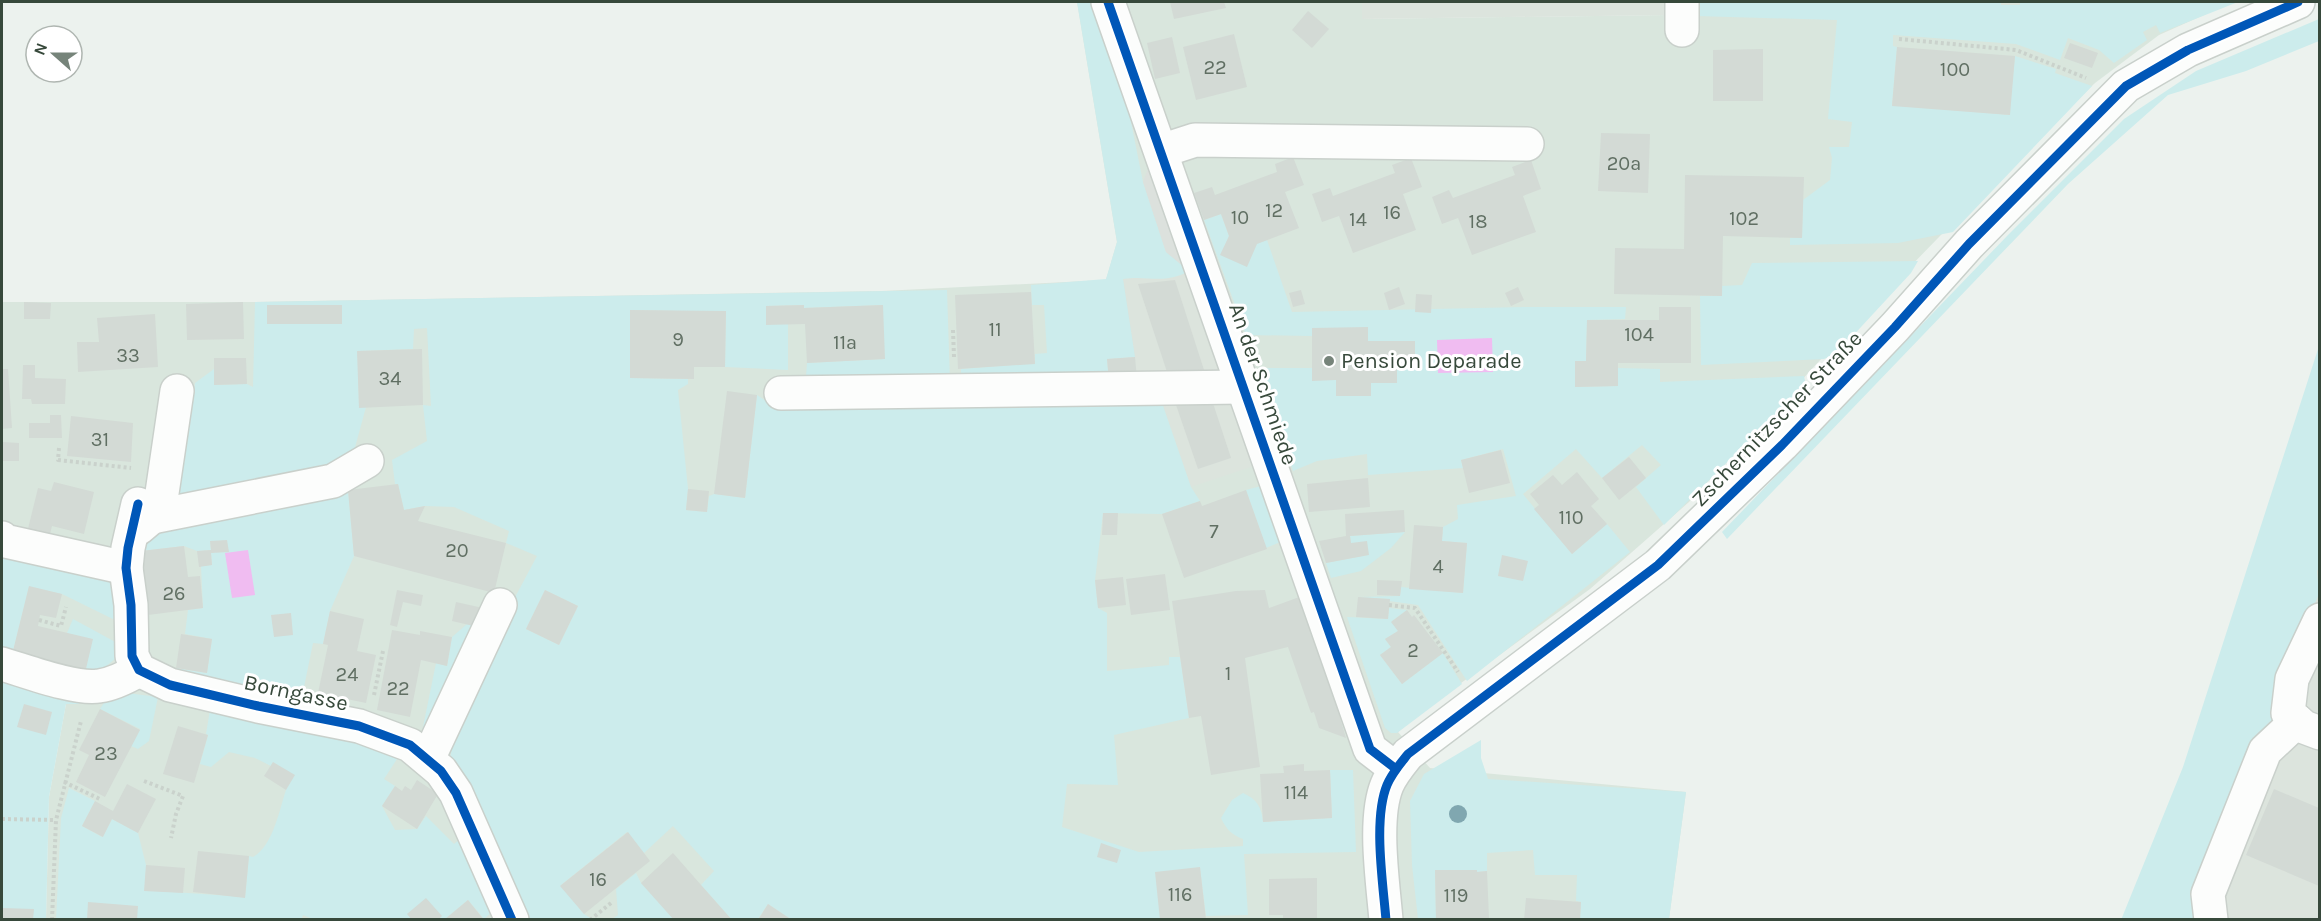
<svg xmlns="http://www.w3.org/2000/svg" width="2321" height="921" font-family="Karla,sans-serif">
<style>
.residential{fill:#d9e6dd}
.industrial{fill:#dce4dd}
.green{fill:#ccecec;fill-rule:evenodd}
.parking{fill:#dce1dd}
.water{fill:#f0bcf1}
.building{fill:#d3dad5}
.lines{fill:none;stroke-linecap:round;stroke-linejoin:round}
.minor-casing{stroke:#c9d0cb;stroke-width:36}
.path{stroke:#cad2cc;stroke-width:4;stroke-dasharray:3 3;stroke-linecap:butt}
.minor{stroke:#fcfdfc;stroke-width:33}
.cycleway-casing{stroke:#fff;stroke-width:13}
.cycleway{stroke:#0057b8;stroke-width:9}
.tree{fill:#80a7b0}
.poi-dot{fill:#76847a;stroke:#fff;stroke-width:2}
.labels{text-anchor:middle;dominant-baseline:central;stroke-width:6;stroke-linejoin:round;paint-order:stroke}
.number-label{font-size:20px;fill:#606f63}
.poi-label{font-size:22px;fill:#37493b;stroke:#fff;text-anchor:start}
.street-label{font-size:22px;fill:#37493b;stroke:#fff}
</style>
<rect width="100%" height="100%" fill="#ecf2ee"/>
<polygon class="residential" points="1077,2 1362,2 1362,19 1669,15 1669,2 2233,2 2159,35 2095,83 1973,202 1834,345 1689,502 1590,589 1424,710 1398,732 1430,768 1686,792 1669,919 46,919 49,797 66,704 2,689 2,302 255,302 882,291 1106,280 1117,242"/>
<g class="industrial">
<polygon points="1362,2 1669,2 1669,15 1362,19"/>
<polygon points="1189,271 1222,364 1212,379 1137,379 1135,357 1123,279"/>
<polygon points="1160,397 1235,402 1257,465 1191,487"/>
<polygon points="2319,421 2319,919 2133,919"/>
</g>
<g class="green">
<path d="M1077 2H1092L1126 97 1143 182 1166 252 1189 271C1163 285 1149 275 1123 279L1135 357 1107 359 1109 381 961 384V369L1035 363V354L1047 353 1044 305H1032L1031 285 1106 279 1117 242Z"/>
<polygon points="1697,2 2001,2 2001,5 2020,5 2020,2 2238,2 2160,33 2156,25 2143,32 2147,40 2114,63 2099,50 2068,38 2060,60 2016,44 1893,35 1893,46 1897,47 1892,105 2009,115 2015,56 2056,69 2055,73 2092,86 1953,232 1898,243 1790,245 1790,238 1802,237 1803,200 1830,180 1832,158 1829,147 1849,147 1852,122 1828,119 1837,20 1696,16"/>
<polygon points="2319,19 2319,41 2246,71 2168,95 2068,184 1727,539 1722,532 2008,235 2124,119 2196,71"/>
<polygon points="1221,214 1229,236 1221,255 1267,240 1292,312 1525,307 1626,307 1625,319 1587,320 1586,361 1576,387 1618,386 1618,368 1660,369 1660,382 1804,376 1805,381 1803,387 1664,525 1636,487 1661,465 1642,445 1602,478 1576,449 1523,494 1572,554 1607,524 1630,552 1467,681 1418,605 1389,601 1389,599 1358,597 1400,596 1401,587 1463,593 1467,543 1442,541 1443,527 1458,519 1457,505 1516,496 1503,449 1461,460 1463,468 1368,475 1367,454 1317,461 1293,471 1258,368 1312,368 1312,336 1246,335 1204,220"/>
<polygon points="1918,261 1911,273 1836,354 1824,359 1701,365 1700,296 1722,296 1722,286 1742,285 1752,263"/>
<path d="M947 290 950 382 813 383 806 376 807 363 884 359 882 305 804 308V305L766 306 788 324V370L725 367 726 312 630 310V378L688 379V384L678 390 688 489 686 510 707 512 709 496 714 494 745 498 757 395 766 401 1160 397 1191 487 1200 501 1162 514 1103 513 1095 580 1098 608 1107 613V671L1169 665V657H1180L1189 718 1114 735 1118 785 1067 784 1062 827 1139 852 1243 846V839C1232 835 1226 829 1221 818L1232 800 1243 793C1257 799 1262 808 1263 822L1332 818 1330 770H1353L1356 852 1244 854 1248 915 1206 916 1200 868 1160 919 792 920 768 904 758 919 732 920 701 885 714 871 673 826 644 853 627 832 561 885 584 914 592 919H527L450 760 456 722 504 618 537 556 506 543 509 531 454 507 425 506 404 510 398 484H395L392 460 427 441 423 405 431 406 427 328 414 329 413 349 358 351 359 407H366L351 462 172 503 180 431 192 413 195 383 214 369V385L247 384 253 387 255 302ZM545 590 578 606 559 645 526 629Z"/>
<polygon points="2319,346 2320,566 2317,571 2319,594 2281,683 2273,724 2199,919 2121,920 2183,767"/>
<polygon points="1265,485 1283,541 1266,548 1246,490"/>
<polygon points="348,490 354,556 330,611 323,644 313,643 304,687 294,700 177,673 176,668 207,673 212,639 185,634 188,610 203,608 201,566 212,565 211,553 214,553 210,542 211,550 197,551 184,546 141,551 154,525"/>
<polygon points="1405,532 1391,548 1361,571 1331,578 1326,563 1367,555 1351,543 1350,536"/>
<polygon points="2,552 115,571 119,622 62,594 29,587 12,655 2,652"/>
<polygon points="1389,608 1407,610 1392,621 1398,631 1385,639 1391,647 1380,655 1402,684 1443,653 1462,684 1397,733 1391,733 1385,728 1347,617 1388,619"/>
<polygon points="73,619 119,644 116,658 97,674 85,673 67,633"/>
<polygon points="467,624 478,627 429,734 422,732 436,663 447,666 452,637"/>
<polygon points="2,674 76,695 79,704 66,704 49,797 46,919 2,919"/>
<polygon points="119,692 158,697 149,741 138,749 131,746 140,729 100,709 107,698"/>
<path d="M211 704 347 735 399 756 384 779 395 786 382 806 395 830 417 829 426 816 454 844 465 835 492 912 484 919 468 900 444 920H315L303 915 301 920H56L61 818 69 788 95 801 82 826 102 837 112 819 138 833 146 865 145 890 245 897 249 856 253 857C273 846 279 811 286 790L273 762 271 766 255 758 229 752 211 767 200 764 208 735 206 734Z"/>
<polygon points="1481,740 1481,758 1488,779 1686,792 1669,919 1580,919 1581,902 1576,901 1577,875 1535,875 1533,850 1487,853 1487,871 1477,872 1476,870 1435,870 1436,919 1418,919 1412,865 1410,801 1424,774"/>
<polygon points="636,873 641,883 674,919 611,920 618,915 616,889"/>
</g>
<polygon class="parking" points="1150,163 1189,271 1166,252 1143,182"/>
<g class="water">
<polygon points="1492,338 1493,372 1438,373 1437,340"/>
<polygon points="248,550 255,595 232,598 225,553"/>
</g>
<g class="building">
<polygon points="1170,2 1224,2 1226,8 1174,19"/>
<polygon points="1308,11 1329,29 1312,48 1292,30"/>
<polygon points="1234,34 1247,87 1196,100 1183,47"/>
<polygon points="1172,37 1180,73 1155,79 1147,43"/>
<polygon points="2070,43 2098,53 2092,68 2064,58"/>
<polygon points="1897,47 2015,56 2010,115 1892,106"/>
<polygon points="1763,49 1763,101 1713,101 1713,50"/>
<polygon points="1601,133 1650,134 1648,193 1598,191"/>
<polygon points="1293,157 1304,185 1285,192 1299,228 1257,244 1247,267 1220,255 1229,236 1221,214 1204,220 1194,193 1212,187 1215,195 1277,172 1275,164"/>
<polygon points="1411,158 1422,187 1403,194 1416,230 1353,253 1339,216 1322,222 1312,194 1330,188 1333,196 1395,173 1392,165"/>
<polygon points="1531,160 1541,189 1523,196 1536,232 1472,255 1458,218 1442,224 1432,197 1449,190 1453,198 1515,175 1512,167"/>
<polygon points="1685,175 1804,177 1802,238 1723,236 1722,296 1614,294 1615,248 1684,249"/>
<polygon points="1175,280 1205,373 1168,375 1138,284"/>
<polygon points="1399,287 1405,304 1389,310 1384,293"/>
<polygon points="1518,287 1524,300 1511,306 1505,293"/>
<polygon points="1301,290 1305,304 1293,307 1289,293"/>
<polygon points="1031,292 1035,364 958,369 955,295"/>
<polygon points="1416,294 1432,295 1431,313 1415,312"/>
<polygon points="24,302 51,303 50,319 24,319"/>
<polygon points="243,302 244,339 187,340 186,304"/>
<rect x="267" y="305" width="75" height="19"/>
<polygon points="804,305 804,308 883,305 885,359 807,363 805,324 766,325 766,306"/>
<polygon points="1659,307 1691,307 1691,363 1618,363 1618,386 1575,387 1575,361 1586,361 1587,320 1659,320"/>
<polygon points="630,310 726,311 725,367 694,367 694,379 630,378"/>
<polygon points="155,314 158,367 78,372 77,342 99,342 97,318"/>
<polygon points="1368,327 1368,341 1415,341 1415,364 1397,364 1397,383 1371,383 1371,396 1336,396 1336,380 1312,381 1312,328"/>
<polygon points="422,349 423,405 359,408 357,351"/>
<polygon points="1135,357 1137,379 1109,381 1107,359"/>
<polygon points="214,358 246,358 247,384 214,385"/>
<polygon points="23,365 35,365 35,378 66,379 65,404 32,404 31,399 22,399"/>
<polygon points="2,369 8,369 12,428 2,429"/>
<polygon points="727,391 757,395 745,498 714,494"/>
<polygon points="1212,400 1231,458 1198,469 1175,402"/>
<polygon points="50,415 61,415 62,438 29,438 29,423 50,423"/>
<polygon points="71,416 133,423 131,462 67,456"/>
<polygon points="3,442 19,443 19,461 3,461"/>
<polygon points="1501,450 1510,483 1469,493 1461,460"/>
<polygon points="1629,457 1646,478 1619,500 1602,478"/>
<polygon points="1577,472 1599,499 1591,506 1607,524 1572,554 1534,509 1539,505 1530,494 1553,475 1562,485"/>
<polygon points="1368,478 1370,507 1309,512 1307,484"/>
<polygon points="54,482 94,492 84,534 52,526 48,542 26,537 38,488 51,491"/>
<polygon points="398,484 404,510 425,506 418,521 506,543 494,593 354,556 348,490"/>
<polygon points="688,489 709,491 707,512 686,510"/>
<polygon points="1246,490 1267,549 1184,578 1162,514 1200,501 1202,506"/>
<polygon points="1404,510 1405,532 1350,536 1351,543 1367,541 1369,555 1326,563 1319,541 1346,536 1345,514"/>
<polygon points="1103,513 1118,513 1117,535 1102,535"/>
<polygon points="1414,525 1443,527 1442,541 1467,543 1463,593 1409,589"/>
<polygon points="227,540 229,552 211,553 212,565 199,567 197,551 211,550 210,541"/>
<polygon points="184,546 188,577 200,576 203,608 148,615 141,551"/>
<polygon points="1502,555 1528,561 1523,581 1498,576"/>
<polygon points="1165,574 1170,610 1131,615 1126,579"/>
<polygon points="1123,577 1126,605 1098,608 1095,580"/>
<polygon points="1377,580 1402,581 1400,596 1377,595"/>
<polygon points="29,586 62,594 56,618 40,615 38,626 93,639 85,673 12,655"/>
<polygon points="397,590 423,595 421,606 403,602 397,627 390,625"/>
<polygon points="545,590 578,606 559,645 526,629"/>
<polygon points="1265,590 1269,608 1302,596 1338,703 1336,704 1346,738 1319,728 1314,712 1311,713 1288,647 1245,658 1260,767 1211,775 1201,716 1189,718 1172,601 1236,591"/>
<polygon points="1358,597 1390,599 1388,619 1356,617"/>
<polygon points="456,602 483,608 478,627 452,621"/>
<polygon points="1407,610 1412,617 1414,615 1443,653 1402,684 1380,655 1391,647 1385,639 1398,631 1391,622"/>
<polygon points="330,611 364,619 357,651 376,655 366,703 318,693 328,645 323,644"/>
<polygon points="291,613 293,635 274,637 271,615"/>
<polygon points="392,630 420,635 420,631 452,637 447,666 421,660 410,717 377,710"/>
<polygon points="181,634 212,639 207,673 176,668"/>
<polygon points="24,704 52,712 46,735 17,727"/>
<polygon points="100,709 140,730 105,797 76,782 89,755 79,750"/>
<polygon points="178,726 208,735 194,783 163,774"/>
<polygon points="273,762 295,775 286,790 264,776"/>
<polygon points="1304,764 1304,771 1330,770 1332,818 1263,822 1260,774 1284,773 1283,766"/>
<polygon points="417,780 438,794 417,829 382,806 395,786 402,791 405,786 411,790"/>
<polygon points="127,784 156,799 138,833 112,819 103,837 82,826 95,801 113,811"/>
<polygon points="2274,789 2319,808 2319,886 2246,855"/>
<polygon points="628,832 650,861 584,914 560,886"/>
<polygon points="1101,843 1121,850 1117,863 1097,857"/>
<polygon points="198,851 249,856 245,898 193,892"/>
<polygon points="673,853 701,885 732,920 674,920 641,883"/>
<polygon points="146,865 185,868 183,893 144,891"/>
<polygon points="1200,867 1206,920 1160,920 1155,872"/>
<polygon points="1435,870 1477,870 1477,872 1487,871 1489,918 1436,920"/>
<polygon points="1317,878 1317,920 1283,920 1283,915 1269,915 1269,879"/>
<polygon points="426,898 442,916 438,920 412,920 407,914"/>
<polygon points="1526,898 1581,902 1580,920 1524,920"/>
<polygon points="468,900 484,920 444,920"/>
<polygon points="88,902 138,906 137,920 87,920"/>
<polygon points="768,904 792,920 758,920"/>
<polygon points="2,908 34,909 33,920 2,920"/>
</g>
<g class="lines">
<g class="minor-casing">
<g id="minor">
<polyline points="1108,2 1370,749 1396,769"/>
<polyline points="1682,30 1682,2"/>
<polyline points="1161,151 1195,140 1527,144"/>
<polyline points="781,393 1243,387"/>
<polyline points="138,504 128,548 126,568 131,605 132,656 139,670 170,685 258,706 359,726 410,745 441,771 456,793 512,920"/>
<polyline points="152,517 333,481 367,461"/>
<polyline points="139,528 152,517 162,493 177,391"/>
<polyline points="2,538 5,541 126,568"/>
<polyline points="2320,620 2292,679 2288,713 2304,727 2320,733"/>
<path d="M2 664C26 671 76 690 99 686 114 684 127 677 139 670"/>
<polyline points="428,759 500,605"/>
<path d="M1386 920C1383 883 1373 819 1387 785 1392 773 1400 764 1408 754L1658 565 1782 445 1895 327 1969 244 2126 86 2188 50 2298 2"/>
<polyline points="2211,920 2208,894 2265,751 2297,721"/>
</g>
</g>
<g class="path">
<polyline points="1899,39 2016,50 2086,78"/>
<polyline points="953,330 954,357"/>
<polyline points="59,448 58,460 131,468"/>
<polyline points="1389,605 1415,608 1458,672"/>
<polyline points="39,620 61,626 66,607"/>
<polyline points="374,695 383,651"/>
<polyline points="144,781 183,796 176,814 171,838"/>
<polyline points="64,782 102,800"/>
<polyline points="2,819 56,820"/>
<polyline points="52,920 56,820 81,721"/>
<polyline points="590,920 611,903"/>
</g>
<use href="#minor" class="minor"/>
<g class="cycleway-casing">
<g id="cycleway">
<polyline points="1108,2 1370,749 1396,769"/>
<polyline points="138,504 128,548 126,568 131,605 132,656 139,670 170,685 258,706 359,726 410,745 441,771 456,793 512,920"/>
<path d="M1386 920C1383 883 1373 819 1387 785 1392 773 1400 764 1408 754L1658 565 1782 445 1895 327 1969 244 2126 86 2188 50 2298 2"/>
</g>
</g>
<use href="#cycleway" class="cycleway"/>
</g>
<circle class="tree" cx="1458" cy="814" r="9"/>
<circle class="poi-dot" cx="1329" cy="361" r="6"/>
<g class="labels">
<g class="number-label">
<text x="1215" y="67">22</text>
<text x="1955" y="69">100</text>
<text x="1624" y="163">20a</text>
<text x="1274" y="210">12</text>
<text x="1392" y="212">16</text>
<text x="1240" y="217">10</text>
<text x="1744" y="218">102</text>
<text x="1358" y="219">14</text>
<text x="1478" y="221">18</text>
<text x="995" y="329">11</text>
<text x="1639" y="334">104</text>
<text x="678" y="339">9</text>
<text x="845" y="342">11a</text>
<text x="128" y="355">33</text>
<text x="390" y="378">34</text>
<text x="100" y="439">31</text>
<text x="1571" y="517">110</text>
<text x="1214" y="531">7</text>
<text x="457" y="550">20</text>
<text x="1438" y="566">4</text>
<text x="174" y="593">26</text>
<text x="1413" y="650">2</text>
<text x="1228" y="673">1</text>
<text x="347" y="674">24</text>
<text x="398" y="688">22</text>
<text x="106" y="753">23</text>
<text x="1296" y="792">114</text>
<text x="598" y="879">16</text>
<text x="1180" y="894">116</text>
<text x="1456" y="895">119</text>
</g>
<g class="poi-label">
<text x="1341" y="361">Pension Deparade</text>
</g>
<g class="street-label">
<text transform="translate(1263 384) rotate(71)">An der Schmiede</text>
<text transform="translate(1777 419) rotate(-46)">Zschernitzscher Straße</text>
<text transform="translate(296 693) rotate(12)">Borngasse</text>
</g>
</g>
<rect width="2321" height="921" fill="none" stroke="#37493b" stroke-width="6"/>
<g transform="translate(54 54) rotate(291)"><circle r="28" fill="#ffffff" stroke="#afb6b1" stroke-width="1.5"/>
<path d="M0-4.5L10 22L0 15L-10 22Z" fill="#76847a"/>
<text y="-9" font-size="16" font-weight="bold" text-anchor="middle" fill="#37493b">N</text>
</g>
</svg>
